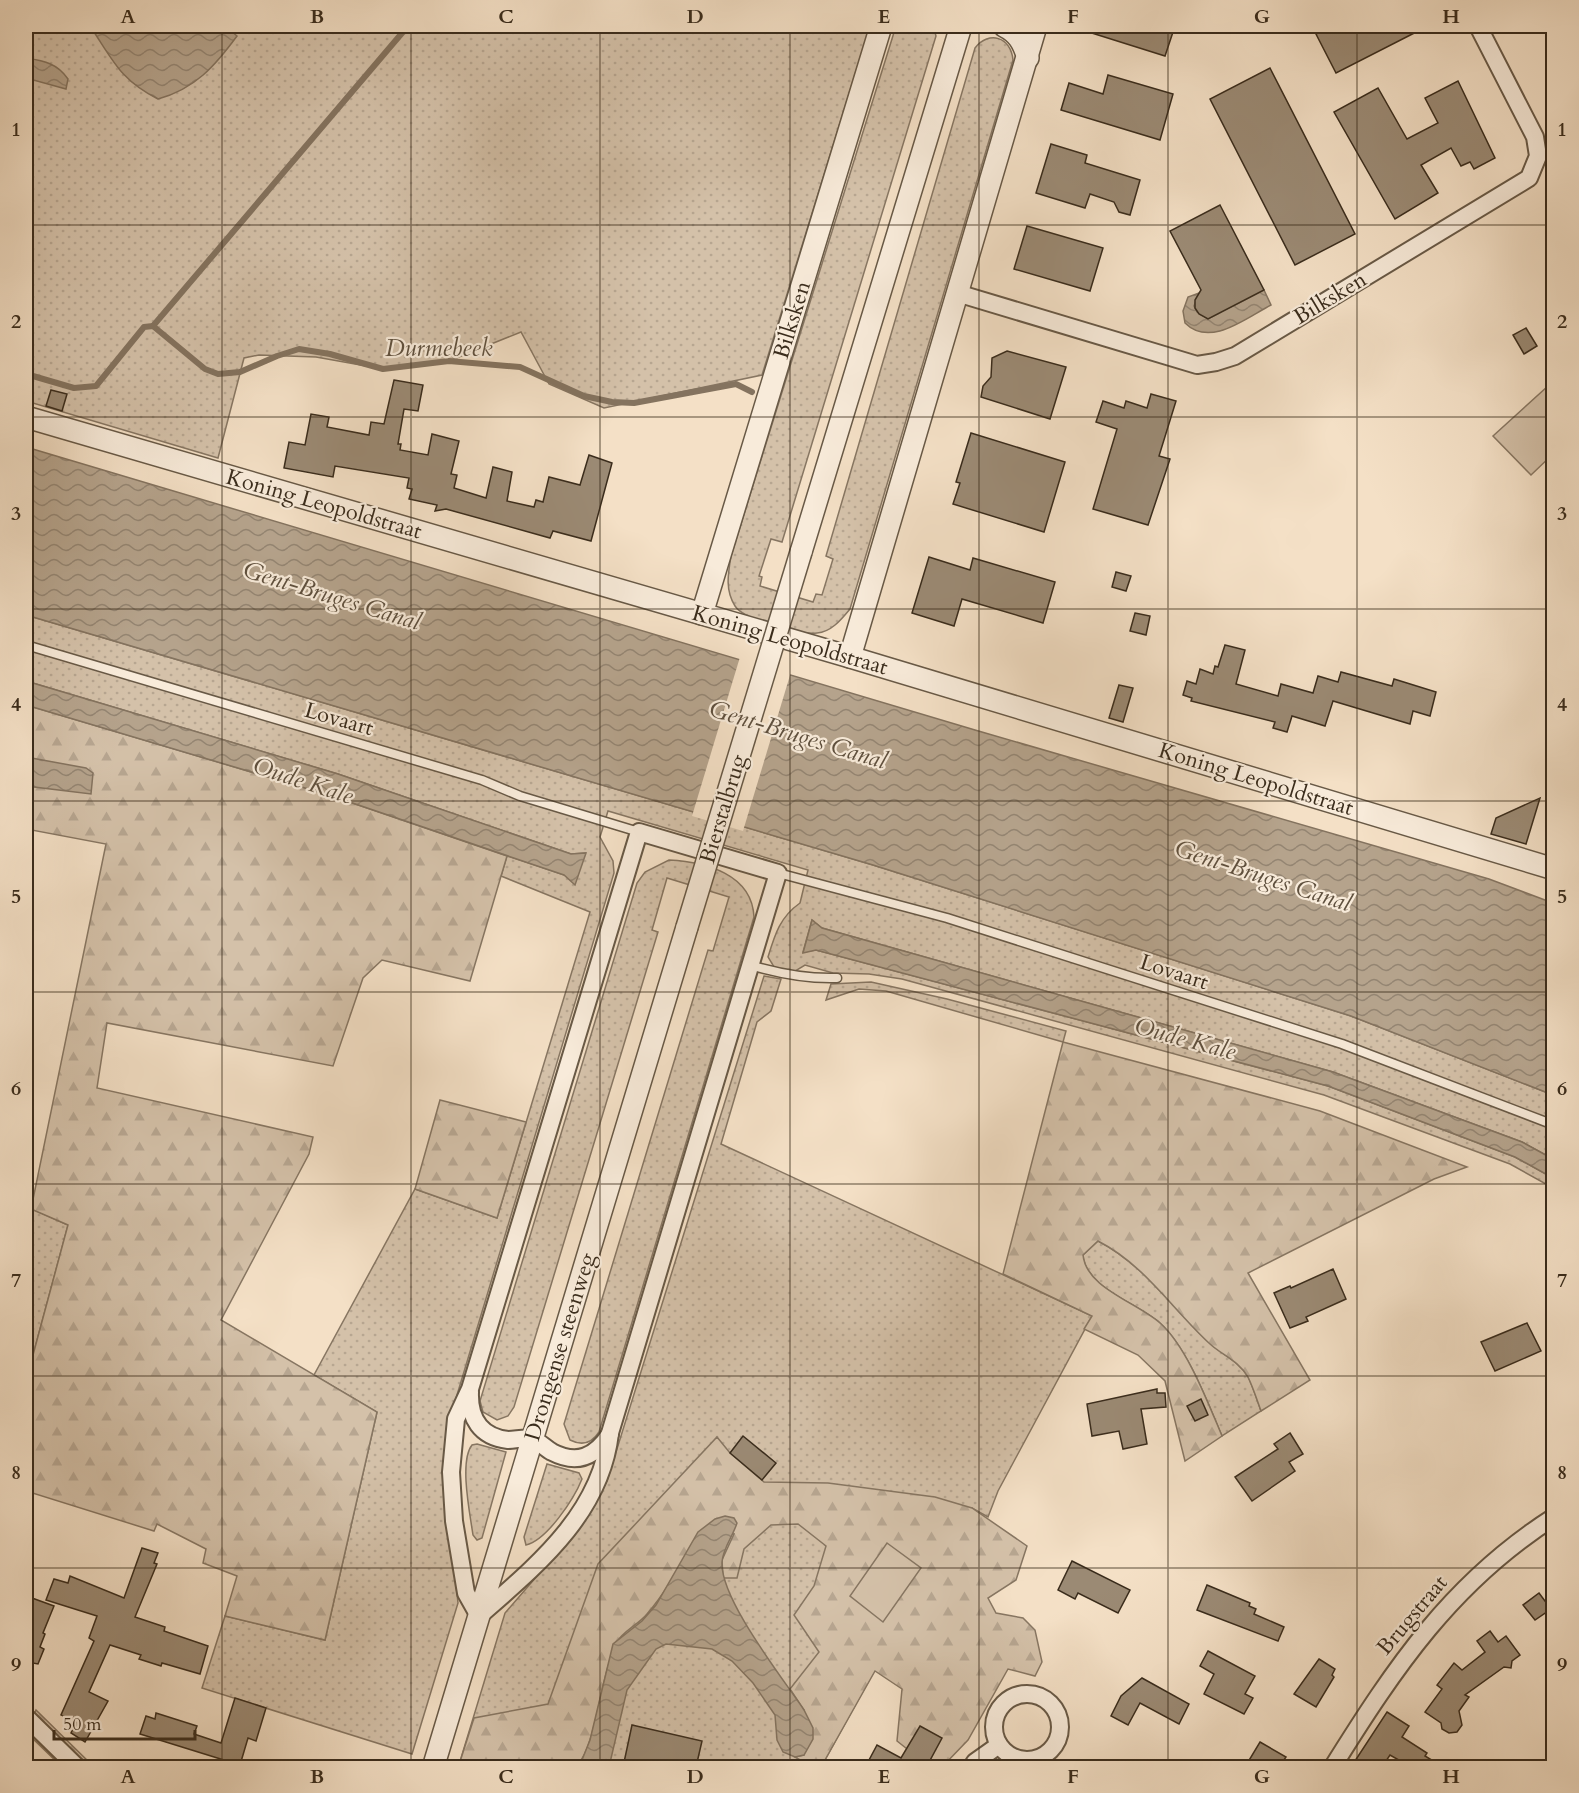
<svg xmlns="http://www.w3.org/2000/svg" width="1579" height="1793" font-family="Cardo,serif">
<style>
.grass{fill:url(#grass-dots);stroke:#877662;stroke-width:1.5}
.forest{fill:url(#forest-firs);stroke:#877662;stroke-width:1.5}
.garden{fill:#d4c1a9;stroke:#877662;stroke-width:1.5}
.water{fill:url(#water-waves);stroke:#84735f;stroke-width:1.5}
.pier{fill:#f4e0c6}
.lines{fill:none;stroke-linecap:round;stroke-linejoin:round}
.stream{stroke:#84735f;stroke-width:6}
.building{fill:#9b8a74;stroke:#3a2c1c;stroke-width:1.5}
.service-casing{stroke:#685946;stroke-width:11}
.minor-casing{stroke:#685946;stroke-width:20}
.tertiary-casing{stroke:#685946;stroke-width:24}
.service{stroke:#f8ebda;stroke-width:8}
.minor{stroke:#f8ebda;stroke-width:16}
.tertiary{stroke:#f8ebda;stroke-width:21}
.tertiary-bridge-casing{stroke:#685946;stroke-width:24;stroke-linecap:butt}
.tertiary-bridge{stroke:#f8ebda;stroke-width:21}
.grid{fill:none;stroke:#3a2c1c;stroke-width:1.5;stroke-opacity:0.55}
.labels{text-anchor:middle;dominant-baseline:central;stroke-width:4.5;stroke-linejoin:round;paint-order:stroke}
.street-label{font-size:22px;fill:#3a2c1c;stroke:#f8ebda}
.water-label{font-size:24px;font-style:italic;fill:#5f503e;stroke:#f8ebda}
.neatline{fill:none;stroke:#3a2c1c;stroke-width:2}
.grid-label{font-size:20px;text-anchor:middle;font-weight:bold;fill:#3a2c1c}
</style>
<defs>
<pattern id="grass-dots" width="8" height="8" patternUnits="userSpaceOnUse" patternTransform="scale(1.5)"><rect width="8" height="8" fill="#d4c1a9"/><path d="M2 2h.1M6 6h.1" fill="none" stroke="#b7a691" stroke-width="1.8" stroke-linecap="round"/></pattern>
<pattern id="forest-firs" width="22" height="20" patternUnits="userSpaceOnUse" patternTransform="scale(1.5)"><rect width="22" height="20" fill="#d4c1a9"/><path d="M5 1l3.5 6h-7zM16 11l3.5 6h-7z" fill="#b7a691"/></pattern>
<pattern id="water-waves" width="16" height="10" patternUnits="userSpaceOnUse" patternTransform="scale(1.5)"><rect width="16" height="10" fill="#b5a38c"/><path d="M0 5q4-4 8 0t8 0" fill="none" stroke="#948572"/></pattern>
</defs>
<rect width="100%" height="100%" fill="#f4e0c6"/>
<filter id="stains"><feTurbulence type="fractalNoise" baseFrequency=".00333" numOctaves="4"/><feColorMatrix values="0 0 0 0 .2 0 0 0 0 .09 0 0 0 0 .02 0 0 0 .5 -.17"/></filter>
<radialGradient id="worn" r=".72"><stop offset=".6" stop-color="#630" stop-opacity="0"/><stop offset="1" stop-color="#630" stop-opacity=".3"/></radialGradient>
<g class="grass">
<polygon points="26,26 870,26 762,375 604,408 549,384 521,332 449,361 383,369 316,357 259,355 244,358 218,458 26,401"/>
<path d="M896 26H933L936 36 782 542 771 539 759 576 762 577 760 586 813 602 816 594 822 595 833 559 826 556 975 48C989 30 1011 37 1013 60L850 609C841 620 831 632 817 633 800 635 744 620 735 606 725 590 728 574 731 556Z"/>
<path d="M26 615 873 865 1351 1016 1553 1095V1159L1522 1142 1333 1072 822 928 812 920 803 952 816 950 1328 1086 1515 1157 1553 1178V1188L1510 1164 1324 1095 902 979 869 974 833 973 805 965 792 973 774 967 768 957C775 934 780 917 800 903L808 870 608 811 600 837 613 861 614 873 451 1415 445 1484 458 1603 412 1754 202 1688 225 1616 325 1640 377 1412 314 1375 415 1189 497 1218 590 912 501 876 507 856 564 875 585 853 571 854 338 774 26 681Z"/>
<path d="M669 860C706 862 752 874 754 917L599 1432C592 1443 582 1446 570 1440L564 1424 708 950 713 951 729 897 667 878 652 930 658 932 514 1407 508 1416 497 1420 483 1412 480 1401 637 883 645 872Z"/>
<polygon points="764,976 781,979 771,1011 757,1022 721,1144 1092,1316 998,1491 988,1517 972,1508 913,1601 821,1767 458,1768 505,1613 569,1539 595,1504 607,1481"/>
<polygon points="871,982 947,999 1066,1031 1063,1042 886,991 859,989 826,1000 831,984"/>
<polygon points="26,1206 68,1225 26,1381"/>
<path d="M1098 1241C1145 1265 1172 1309 1210 1343 1222 1355 1239 1361 1248 1377 1253 1387 1257 1400 1261 1411L1222 1436C1208 1403 1187 1347 1160 1323 1136 1302 1086 1288 1083 1255Z"/>
<path d="M477 1444 506 1452 482 1538 477 1540 473 1535C470 1514 459 1461 472 1445Z"/>
<path d="M547 1464 579 1473 582 1479C574 1499 547 1540 526 1545L524 1537Z"/>
</g>
<g class="forest">
<polygon points="26,705 332,796 507,856 470,981 382,960 363,978 333,1066 107,1023 97,1088 313,1137 309,1154 221,1320 377,1412 325,1640 225,1616 237,1576 203,1563 206,1549 157,1524 154,1531 26,1491 26,1381 68,1225 31,1209 106,844 26,829"/>
<path d="M1063 1042 1320 1111 1467 1167 1434 1179 1248 1273 1310 1380 1261 1411C1257 1400 1253 1387 1248 1377 1239 1361 1222 1355 1210 1344 1172 1309 1145 1265 1098 1241L1083 1255C1086 1288 1136 1302 1160 1323 1187 1347 1208 1403 1222 1436L1185 1461 1165 1381 1138 1355 1084 1329 1092 1316 1003 1274Z"/>
<polygon points="440,1100 526,1122 497,1218 415,1189"/>
<path d="M717 1437 730 1453 764 1482 828 1483 935 1497 972 1508 1027 1546 1016 1580 988 1598 996 1613 1023 1618 1035 1630 1042 1662 1035 1676 1008 1669 968 1740 942 1767H930L897 1741 902 1689 875 1671 821 1767H812L795 1757 804 1755V1710L790 1689 819 1652 794 1615 814 1586 826 1546 798 1524 771 1525 744 1549 737 1578H723L722 1560 734 1534 699 1532C683 1560 668 1590 647 1614 639 1624 622 1632 617 1642 601 1672 596 1746 578 1764 557 1774 536 1760 515 1763L512 1767 458 1768 474 1718 548 1704 598 1564Z"/>
<polygon points="36,1710 94,1767 62,1767 26,1732"/>
</g>
<g class="garden">
<polygon points="1548,386 1553,391 1553,454 1531,475 1493,436"/>
<polygon points="887,1543 921,1568 883,1622 850,1596"/>
</g>
<g class="water">
<path d="M90 26H168L171 31 183 26H231L229 29 237 36C215 66 195 89 158 99 120 80 113 60 90 26Z"/>
<path d="M26 58C44 61 57 63 68 79L66 89 26 78Z"/>
<path d="M1264 290 1271 305C1246 318 1210 348 1185 323L1183 311 1188 297 1199 293 1194 306 1197 312 1208 319Z"/>
<polygon points="26,447 975,730 1489,879 1553,903 1553,1095 1351,1016 873,865 26,615"/>
<polygon points="26,681 338,774 571,854 586,853 575,885 564,875 332,796 26,705"/>
<polygon points="26,757 86,768 93,773 91,794 26,786"/>
<polygon points="812,920 822,928 1333,1072 1522,1142 1553,1159 1553,1178 1515,1157 1328,1086 816,950 803,953"/>
<path d="M725 1516 734 1518 737 1523C733 1536 723 1548 722 1562 720 1599 782 1677 804 1710L813 1728V1739L804 1755 795 1757 783 1752 777 1740 775 1715 753 1683 732 1661 712 1649 666 1644 656 1649 627 1690 609 1767H566L582 1760 590 1740 613 1644 642 1621 656 1605 698 1532 715 1519Z"/>
</g>
<polygon class="pier" points="740,657 791,672 743,831 692,816"/>
<g class="lines">
<g class="stream">
<polyline points="153,326 408,26"/>
<polyline points="26,374 74,388 96,386 144,327 153,326 205,369 218,374 240,372 277,356 299,349 330,354 383,369 449,361 520,367 584,396 612,402 634,403 736,384 752,392"/>
</g>
</g>
<g class="building">
<polygon points="1080,26 1175,26 1165,56 1079,29"/>
<polygon points="1331,26 1428,26 1336,73 1316,34"/>
<polygon points="1270,68 1355,234 1295,265 1210,99"/>
<polygon points="1108,75 1173,94 1160,140 1061,110 1069,83 1103,94"/>
<polygon points="1458,81 1495,158 1474,169 1470,162 1461,166 1451,148 1421,165 1438,193 1395,219 1334,112 1378,88 1407,139 1438,123 1425,98"/>
<polygon points="1051,144 1087,155 1085,163 1140,180 1130,215 1119,212 1114,202 1090,194 1085,208 1036,193"/>
<polygon points="1220,205 1264,290 1208,319 1199,314 1195,308 1195,300 1201,290 1170,231"/>
<polygon points="1027,226 1103,248 1090,291 1014,269"/>
<polygon points="1526,328 1537,346 1524,354 1513,335"/>
<polygon points="1007,351 1066,367 1050,419 981,397 983,386 991,377 992,358"/>
<polygon points="394,380 423,385 418,411 404,409 398,444 401,444 400,450 428,455 432,434 459,441 451,474 457,475 454,488 486,498 493,467 512,472 507,501 534,507 536,500 543,502 549,477 580,485 589,455 612,463 591,541 553,531 550,538 446,509 435,511 437,505 409,499 412,489 407,488 409,478 335,466 333,477 284,468 289,442 305,445 311,414 329,417 327,427 369,435 371,422 384,424"/>
<polygon points="51,390 67,394 62,411 46,406"/>
<polygon points="1151,394 1176,401 1159,456 1170,459 1148,525 1093,509 1117,429 1096,422 1103,401 1124,408 1126,401 1147,408"/>
<polygon points="971,433 1065,462 1044,532 953,504 960,483 956,482"/>
<polygon points="929,557 970,570 973,558 1055,582 1043,623 962,599 954,626 912,613"/>
<polygon points="1116,572 1131,576 1126,591 1112,587"/>
<polygon points="1135,613 1150,616 1146,635 1130,631"/>
<polygon points="1225,645 1245,650 1236,684 1278,696 1281,684 1313,693 1318,676 1338,682 1341,672 1392,686 1394,679 1436,692 1430,716 1413,711 1410,724 1333,701 1325,726 1292,716 1287,732 1273,728 1275,722 1191,701 1192,698 1183,695 1187,681 1196,684 1200,669 1213,674 1215,666 1218,667"/>
<polygon points="1119,685 1133,688 1123,722 1109,718"/>
<polygon points="1540,798 1526,844 1491,834 1496,818"/>
<polygon points="1333,1269 1346,1299 1306,1317 1308,1321 1290,1328 1274,1293 1290,1286 1291,1288"/>
<polygon points="1527,1323 1541,1351 1495,1371 1481,1342"/>
<polygon points="1157,1389 1157,1393 1165,1393 1166,1407 1141,1409 1147,1444 1123,1449 1119,1431 1092,1436 1087,1404"/>
<polygon points="1201,1399 1208,1415 1195,1421 1187,1406"/>
<polygon points="1290,1433 1303,1454 1289,1462 1295,1471 1252,1501 1235,1477 1278,1449 1274,1444"/>
<polygon points="743,1436 776,1463 762,1480 730,1453"/>
<polygon points="142,1548 158,1553 154,1563 157,1564 135,1617 165,1627 164,1631 208,1646 200,1674 162,1663 161,1666 139,1659 141,1655 110,1645 89,1692 108,1701 85,1742 71,1733 76,1722 61,1715 94,1641 89,1638 97,1616 46,1600 54,1579 68,1583 70,1576 124,1598"/>
<polygon points="1072,1561 1130,1590 1118,1613 1078,1593 1075,1599 1058,1590"/>
<polygon points="1207,1585 1250,1603 1249,1606 1256,1609 1254,1614 1284,1627 1278,1641 1197,1610"/>
<polygon points="1539,1593 1551,1609 1535,1620 1523,1605"/>
<polygon points="32,1598 54,1606 43,1633 45,1634 40,1647 44,1649 38,1664 33,1663 26,1681 26,1627 30,1615 26,1614"/>
<polygon points="1490,1631 1498,1642 1506,1636 1520,1655 1512,1661 1511,1668 1504,1667 1465,1695 1469,1697 1459,1711 1462,1725 1457,1732 1449,1733 1442,1729 1441,1723 1425,1712 1442,1689 1437,1685 1454,1663 1462,1670 1485,1652 1477,1641"/>
<polygon points="1208,1651 1255,1676 1245,1694 1253,1698 1244,1714 1204,1694 1214,1674 1200,1666"/>
<polygon points="1319,1659 1335,1669 1332,1675 1334,1677 1316,1707 1294,1694"/>
<polygon points="1142,1678 1189,1704 1179,1724 1140,1703 1128,1725 1111,1716 1121,1696"/>
<polygon points="235,1698 266,1708 256,1741 248,1738 240,1765 140,1734 146,1716 155,1719 156,1713 197,1726 194,1734 221,1743"/>
<polygon points="1387,1712 1409,1726 1402,1737 1427,1753 1425,1756 1443,1767 1411,1767 1390,1755 1382,1767 1351,1767"/>
<polygon points="632,1725 702,1741 696,1767 623,1767"/>
<polygon points="920,1726 942,1738 928,1764 915,1766 917,1767 877,1767 868,1762 877,1745 901,1758"/>
<polygon points="1260,1742 1286,1757 1279,1767 1245,1767"/>
</g>
<g class="lines">
<g class="service-casing">
<g id="service">
<polyline points="26,645 482,780 520,796 639,832"/>
<polyline points="778,873 947,918 1342,1044 1554,1125"/>
<path d="M750 965C780 974 806 979 837 978"/>
</g>
</g>
<g class="minor-casing">
<g id="minor">
<polyline points="957,293 1197,365 1216,362 1235,356 1529,178 1538,156 1535,137 1478,26"/>
<path d="M639 832 778 873 610 1433C601 1514 536 1566 479 1616L466 1593 454 1521 451 1472 456 1419 470 1389Z"/>
<path d="M470 1392C469 1418 480 1437 508 1440 516 1440 525 1437 532 1439 539 1441 545 1448 552 1452 577 1465 595 1457 610 1434"/>
<circle cx="1027" cy="1727" r="33"/>
<polyline points="26,1717 78,1768"/>
<polyline points="971,1768 975,1762 999,1745"/>
<path d="M1332 1768C1395 1667 1452 1582 1554 1517"/>
</g>
</g>
<g class="tertiary-casing">
<g id="tertiary">
<path d="M1004 26C1018 33 1023 42 1028 58"/>
<polyline points="26,417 850,657 1554,869"/>
<polyline points="801,552 961,26"/>
<polyline points="702,614 881,26"/>
<polyline points="850,657 1036,26"/>
<polyline points="433,1768 687,927"/>
</g>
</g>
<use href="#service" class="service"/>
<use href="#minor" class="minor"/>
<use href="#tertiary" class="tertiary"/>
<g class="tertiary-bridge-casing">
<polyline id="tertiary-bridge" points="687,927 801,552"/>
</g>
<use href="#tertiary-bridge" class="tertiary-bridge"/>
</g>
<path class="grid" d="M222 26V1768M411 26V1768M600 26V1768M790 26V1768M979 26V1768M1168 26V1768M1357 26V1768M26 225H1554M26 417H1554M26 609H1554M26 801H1554M26 992H1554M26 1184H1554M26 1376H1554M26 1568H1554"/>
<g class="labels">
<g class="street-label">
<text transform="translate(1330 298) rotate(-31)">Bilksken</text>
<text transform="translate(792 320) rotate(-73)">Bilksken</text>
<text transform="translate(324 504) rotate(16)">Koning Leopoldstraat</text>
<text transform="translate(790 640) rotate(16)">Koning Leopoldstraat</text>
<text transform="translate(339 719) rotate(16)">Lovaart</text>
<text transform="translate(1256 779) rotate(17)">Koning Leopoldstraat</text>
<text transform="translate(723 809) rotate(-73)">Bierstalbrug</text>
<text transform="translate(1174 972) rotate(18)">Lovaart</text>
<text transform="translate(560 1347) rotate(-73)">Drongense steenweg</text>
<text transform="translate(1412 1615) rotate(-50)">Brugstraat</text>
</g>
<g class="water-label">
<text x="439" y="348">Durmebeek</text>
<text transform="translate(332 596) rotate(17)">Gent-Bruges Canal</text>
<text transform="translate(798 735) rotate(17)">Gent-Bruges Canal</text>
<text transform="translate(303 781) rotate(18)">Oude Kale</text>
<text transform="translate(1263 876) rotate(18)">Gent-Bruges Canal</text>
<text transform="translate(1185 1039) rotate(15)">Oude Kale</text>
</g>
</g>
<rect width="1579" height="1793" fill="none" stroke="#f4e0c6" stroke-width="66"/>
<path d="M54 1730v9h141v-9" fill="none" stroke="#3a2c1c" stroke-width="3"/>
<text x="63" y="1730" font-size="18" fill="#3a2c1c" stroke="#f8ebda" stroke-width="4.5" paint-order="stroke">50 m</text>
<rect x="33" y="33" width="1513" height="1727" class="neatline"/>
<g class="grid-label">
<text x="128" y="23">A</text>
<text x="317" y="23">B</text>
<text x="506" y="23">C</text>
<text x="695" y="23">D</text>
<text x="884" y="23">E</text>
<text x="1073" y="23">F</text>
<text x="1262" y="23">G</text>
<text x="1451" y="23">H</text>
<text x="16" y="136">1</text>
<text x="1562" y="136">1</text>
<text x="16" y="328">2</text>
<text x="1562" y="328">2</text>
<text x="16" y="520">3</text>
<text x="1562" y="520">3</text>
<text x="16" y="711">4</text>
<text x="1562" y="711">4</text>
<text x="16" y="903">5</text>
<text x="1562" y="903">5</text>
<text x="16" y="1095">6</text>
<text x="1562" y="1095">6</text>
<text x="16" y="1287">7</text>
<text x="1562" y="1287">7</text>
<text x="16" y="1479">8</text>
<text x="1562" y="1479">8</text>
<text x="16" y="1671">9</text>
<text x="1562" y="1671">9</text>
<text x="128" y="1783">A</text>
<text x="317" y="1783">B</text>
<text x="506" y="1783">C</text>
<text x="695" y="1783">D</text>
<text x="884" y="1783">E</text>
<text x="1073" y="1783">F</text>
<text x="1262" y="1783">G</text>
<text x="1451" y="1783">H</text>
</g>
<rect width="100%" height="100%" filter="url(#stains)"/>
<rect width="100%" height="100%" fill="url(#worn)"/>
</svg>
